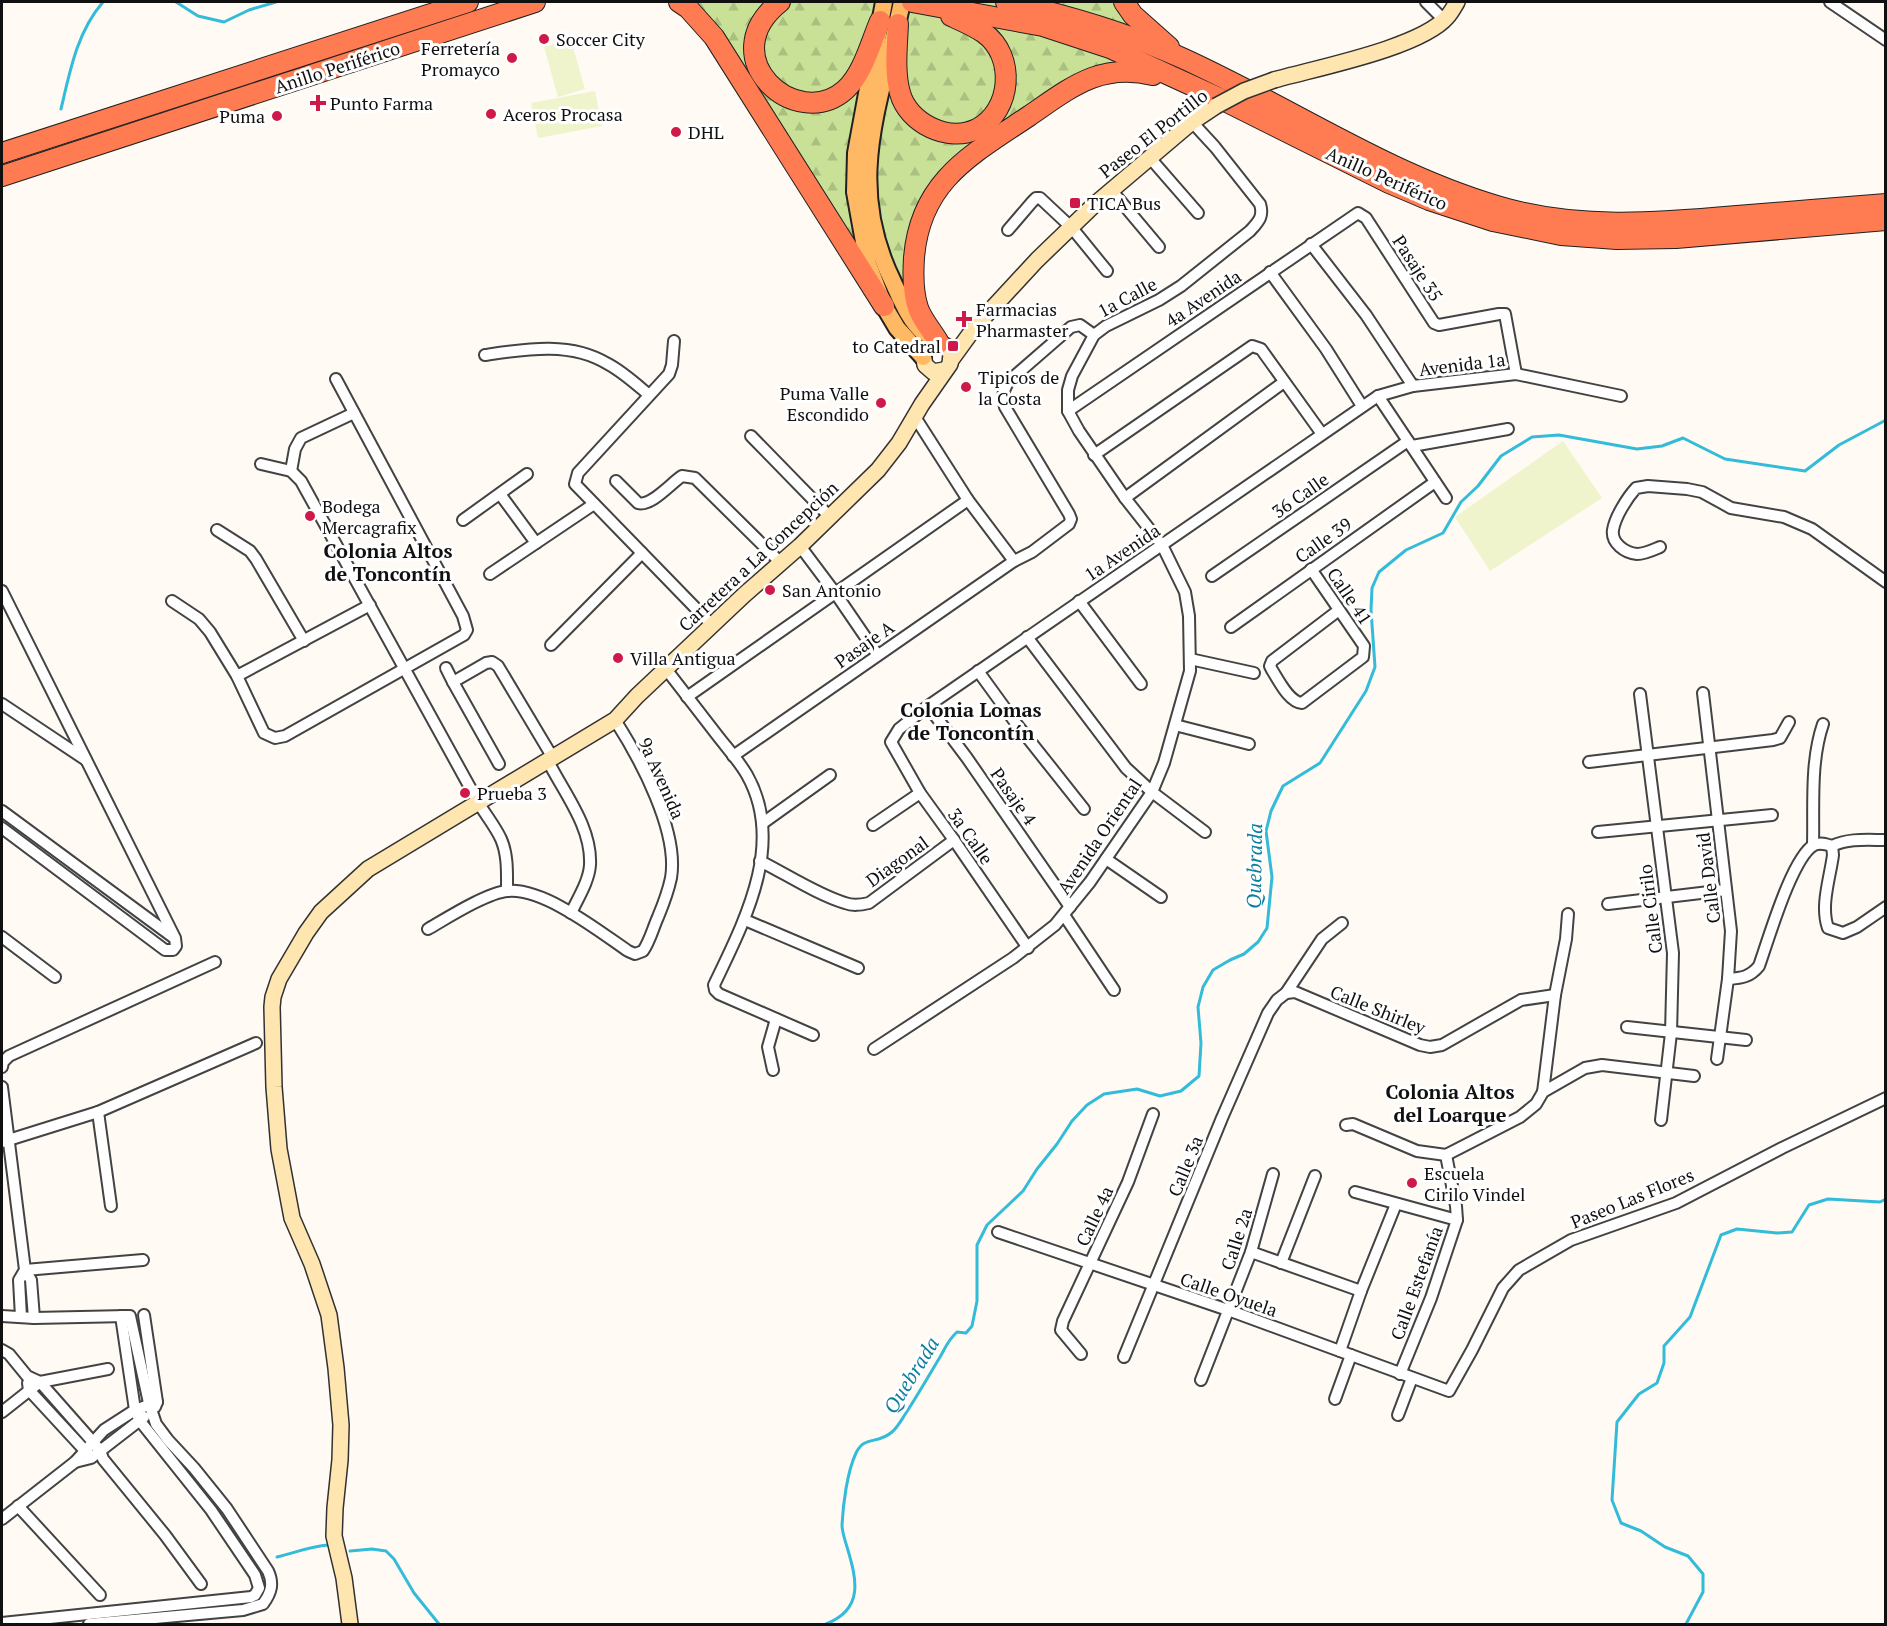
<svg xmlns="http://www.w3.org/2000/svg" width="1887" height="1626" font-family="'PT Serif',serif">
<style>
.forest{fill:url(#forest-firs)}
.pitch{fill:#eff4cc}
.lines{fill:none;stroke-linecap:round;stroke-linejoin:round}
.stream{stroke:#33bbda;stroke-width:3}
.street-casing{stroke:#434343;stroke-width:14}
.secondary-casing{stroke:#323232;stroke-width:18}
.primary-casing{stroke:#212121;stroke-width:20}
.highway-casing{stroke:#212121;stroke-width:22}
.street{stroke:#fff;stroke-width:10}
.secondary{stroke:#ffe5af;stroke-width:15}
.primary{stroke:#ffb864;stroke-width:16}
.highway{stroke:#ff7c52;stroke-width:20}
.secondary-bridge-casing{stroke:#323232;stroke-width:18;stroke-linecap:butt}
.secondary-bridge{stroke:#ffe5af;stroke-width:15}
.poi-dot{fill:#cf1a49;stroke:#fff;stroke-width:2}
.labels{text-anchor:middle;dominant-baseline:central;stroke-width:6;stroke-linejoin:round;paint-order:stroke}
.poi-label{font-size:18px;fill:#101010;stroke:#fff;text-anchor:start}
.street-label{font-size:18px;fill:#101010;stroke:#fff}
.neighbourhood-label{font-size:20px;font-weight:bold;fill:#101010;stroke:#fff}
.water-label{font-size:20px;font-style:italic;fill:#0c7fa0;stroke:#fff}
</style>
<defs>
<pattern id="forest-firs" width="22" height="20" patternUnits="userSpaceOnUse" patternTransform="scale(1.5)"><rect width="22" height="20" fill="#c8e196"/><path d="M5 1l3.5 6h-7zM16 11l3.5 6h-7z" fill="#abc080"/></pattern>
</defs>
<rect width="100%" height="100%" fill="#fffaf4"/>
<polygon class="forest" points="679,2 1124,2 1183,58 1193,85 1137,71 1092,77 935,191 913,272 936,343 923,357"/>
<g class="pitch">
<polygon points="571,40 585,89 558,97 544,47"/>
<polygon points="595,91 602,126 538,138 531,103"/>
<polygon points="1563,441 1602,498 1490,571 1455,517"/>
</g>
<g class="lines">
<g class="stream">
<polyline points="176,2 198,16 224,22 249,10 276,2"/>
<path d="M61 109C70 71 77 32 103 2"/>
<polyline points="350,1551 372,1549 386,1551 394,1559 414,1593 439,1624"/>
<path d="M277 1557C294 1553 311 1546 328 1545"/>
<path d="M826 1624C864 1609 857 1580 847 1547 845 1540 842 1532 842 1525 843 1505 847 1472 856 1453 865 1435 877 1445 892 1432 898 1427 902 1419 906 1413 917 1396 927 1379 937 1362 945 1350 946 1342 957 1332L966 1333 972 1326 977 1301V1245L987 1225 1023 1191 1037 1169 1057 1144 1072 1121 1087 1105 1104 1094 1137 1089 1160 1096 1181 1091 1199 1076 1201 1043 1198 1007 1203 987 1213 970 1230 960 1244 954 1258 942 1267 928 1272 877 1266 831 1271 811 1283 786 1320 763 1366 691 1375 667 1371 610 1372 588 1379 572 1406 550 1443 533 1461 502 1478 486 1501 456 1532 437 1559 435 1637 449 1662 446 1683 438 1725 459 1805 471 1839 445 1886 420"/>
<polyline points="1686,1624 1703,1592 1703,1574 1688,1556 1665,1547 1641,1531 1621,1523 1612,1500 1617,1422 1639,1394 1657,1383 1664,1363 1664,1346 1690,1317 1721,1235 1737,1229 1777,1233 1792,1232 1809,1205 1828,1199 1880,1202 1886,1199"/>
</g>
<g class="street-casing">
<g id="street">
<polyline points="1426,2 1444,20"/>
<polyline points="1830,2 1886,40"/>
<polyline points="1151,159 1198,213"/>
<polyline points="1112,191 1159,247"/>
<polyline points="1008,230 1032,202 1036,198 1040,198 1072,228 1107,271"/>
<polyline points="1311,244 1366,315 1413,386"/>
<polyline points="1270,272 1326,349 1362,406"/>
<polyline points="674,341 672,365 669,374 578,473 575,484 712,625"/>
<path d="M485 355C525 349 571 341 608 364 623 372 636 384 649 395"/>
<polyline points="1378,396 1446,498"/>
<polyline points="1068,411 1358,213 1366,218 1434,323 1439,325 1499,314 1505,314 1516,374"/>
<polyline points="915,417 968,500 1014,561"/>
<polyline points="751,436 830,517"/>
<polyline points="1412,446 1508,429"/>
<polyline points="1094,455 1252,346 1261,349 1322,434"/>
<path d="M261 464 291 471 301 481 478 802C485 814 495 826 501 839 508 855 507 873 507 891"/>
<polyline points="291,471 295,449 301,438 354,413"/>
<path d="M616 481 638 503C651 507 671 483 682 476L695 478 781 563"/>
<polyline points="500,494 536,543"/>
<polyline points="1125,498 1284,382"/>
<polyline points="463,520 527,474"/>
<polyline points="217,530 250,551 256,559 304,641"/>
<polyline points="800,546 836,594 877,654"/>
<path d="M1660 547C1653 550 1645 554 1637 554 1625 553 1611 543 1613 530 1615 517 1627 498 1636 488L1648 486 1687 489 1702 492 1731 508 1784 517 1812 529 1886 582"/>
<path d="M1311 569 1364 646 1363 657 1302 703C1289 702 1279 681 1272 670L1270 666 1272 661 1339 610"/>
<polyline points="490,574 594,504"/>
<polyline points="1212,576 1408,441"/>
<polyline points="2,591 175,938 176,946 173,950 165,950 2,828"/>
<polyline points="172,601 199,619 210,632 237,676 264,733 275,738 285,736 464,635 467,630 463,616 336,379"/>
<polyline points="1079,601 1141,684"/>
<polyline points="1231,627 1435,482"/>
<polyline points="1027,637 1126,768 1152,792 1205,832"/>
<polyline points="551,645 642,553"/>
<polyline points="1190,659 1254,673"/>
<polyline points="446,668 453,682"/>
<path d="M666 669C683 691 700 713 717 735 727 748 739 761 747 775 786 844 744 922 714 985L715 990 719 994 813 1035"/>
<polyline points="978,671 1015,722 1084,809"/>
<polyline points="237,676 370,605"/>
<polyline points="1703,693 1731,931 1728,979 1717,1059"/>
<polyline points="1640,694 1673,953 1671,1033 1661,1120"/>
<polyline points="687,697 968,500"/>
<polyline points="2,704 86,760"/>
<polyline points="928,706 967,758 1070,907"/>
<polyline points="1175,725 1249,744"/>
<path d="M733 756 1014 561 1032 552 1069 524 1071 519 1069 514 1005 407C1002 396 1003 389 1010 380L1071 327 1080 325 1094 335"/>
<path d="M548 761C564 793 592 827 590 865 589 881 578 898 571 913"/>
<polyline points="1589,762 1773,740 1780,738 1789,722"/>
<polyline points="499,764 453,682 486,663 492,662 498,666 553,758"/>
<polyline points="2,811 173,937"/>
<polyline points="763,823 830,775"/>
<polyline points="873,825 920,793"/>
<polyline points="1598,832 1772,815"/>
<path d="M1813 845C1814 806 1810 762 1823 724"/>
<path d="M1832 846C1849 838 1867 840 1886 840"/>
<polyline points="1106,859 1161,897"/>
<path d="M760 861C786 874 818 895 845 903 853 906 860 905 869 903L954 840"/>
<polyline points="1608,904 1726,890"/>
<polyline points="1064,915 1114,990"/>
<polyline points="745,920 858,968"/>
<path d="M428 929C447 918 488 892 508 891 544 888 599 931 628 951L635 954 643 951C650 941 653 928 658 917 663 905 668 892 671 878 679 831 640 759 615 720"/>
<polyline points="2,937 55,977"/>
<polyline points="1028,948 954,840 920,793 891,742 899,729 928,706 1378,396 1413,386 1516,374 1621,396"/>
<path d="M1728 979C1742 978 1750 977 1759 966 1768 941 1792 857 1814 845 1820 842 1826 844 1832 846L1833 855C1830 878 1820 906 1828 928L1843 933 1857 927 1886 907"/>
<polyline points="1286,993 1295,992 1420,1045 1430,1047 1442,1045 1521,1000 1555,995"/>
<polyline points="1627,1027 1746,1040"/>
<path d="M874 1049 1013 958 1055 925 1090 882 1152 792 1164 763 1190 671 1189 616 1185 592 1162 545 1125 498 1079 431 1068 411V390L1072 376 1094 335 1106 326 1159 300 1181 286 1250 231C1258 222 1264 217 1260 204L1215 147 1192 122"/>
<polyline points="2,1067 3,1062 9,1056 215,962"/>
<polyline points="773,1070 768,1047 776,1019"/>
<polyline points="2,1087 25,1270 31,1280 34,1318"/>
<polyline points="1543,1092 1555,995 1566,939 1568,914"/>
<polyline points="98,1112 111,1206"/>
<polyline points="1346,1125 1353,1124 1417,1151 1446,1155 1520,1117 1536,1104 1543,1092 1585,1068 1602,1065 1694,1076"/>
<polyline points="2,1142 98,1112 256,1043"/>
<polyline points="1355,1192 1457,1220"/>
<polyline points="998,1232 1228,1310 1449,1391 1472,1350 1503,1288 1519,1270 1571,1240 1676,1203 1782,1148 1886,1098"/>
<polyline points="1251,1252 1361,1291"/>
<polyline points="1281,1263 1315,1176"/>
<polyline points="25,1270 143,1260"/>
<polyline points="144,1315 157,1402 155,1407"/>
<polyline points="2,1316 34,1318 127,1316"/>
<polyline points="21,1317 19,1280 25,1270"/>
<polyline points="2,1350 9,1354 27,1376 40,1382 100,1450 103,1459 165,1535 201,1584"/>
<polyline points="1340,1351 1361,1291 1396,1204"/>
<polyline points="1081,1354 1061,1330 1063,1321 1128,1182 1153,1114"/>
<polyline points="1124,1357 1222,1118 1268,1013 1277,1000 1286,993 1322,939 1342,923"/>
<polyline points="1400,1374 1431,1298 1457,1220 1456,1206 1446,1155"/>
<polyline points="1201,1380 1251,1252 1273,1174"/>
<polyline points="28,1383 29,1390 89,1455"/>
<polyline points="1335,1399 1351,1355"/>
<polyline points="2,1412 40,1382 108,1369"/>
<polyline points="1398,1415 1412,1378"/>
<polyline points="75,1462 91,1458 144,1417"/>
<polyline points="18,1506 100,1595"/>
<polyline points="2,1519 75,1462 104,1430 135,1410 157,1402"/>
<polyline points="2,1623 251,1597 255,1595 259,1588 255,1575 211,1510 140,1421 135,1410 121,1316"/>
<path d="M89 1624 243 1610 263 1604C271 1593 274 1584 268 1571L227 1509 194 1468 168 1440 156 1424 149 1403 130 1316"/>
</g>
</g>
<g class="secondary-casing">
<g id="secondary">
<path d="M1274 80C1316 68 1420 48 1447 17 1451 13 1454 7 1457 2"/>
<polyline points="951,360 975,327 1037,260 1094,205 1192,122 1216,106"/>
<polyline points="350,1624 344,1578 334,1536 335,1508 340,1460 341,1425 336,1368 329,1315 312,1264 292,1218 279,1149 274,1087 272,1007 273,997 279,979 306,933 321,912 368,869 615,720 637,696 744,595 800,546 878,470 899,443 922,404 950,364 951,354 946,346 939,343 929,346 923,354 925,365 933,372 944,370"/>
</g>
</g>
<g class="primary-casing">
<g id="primary">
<polyline points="884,2 856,153 855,192 868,264 884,306 897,328 923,357"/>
<path d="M902 2C881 103 843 181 893 282 901 299 909 320 924 333"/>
</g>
</g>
<g class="highway-casing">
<g id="highway">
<polyline points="679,2 688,8 714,37 884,306"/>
<path d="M780 2C711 57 796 133 845 90 863 74 871 42 880 21"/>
<polyline points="912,2 1043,26 1110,48 1217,97 1389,183 1429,200 1493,221 1561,235 1617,239 1676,238 1886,220"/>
<path d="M1006 2C1067 15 1125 32 1182 58 1288 106 1385 173 1497 206 1576 230 1657 223 1737 216 1787 212 1836 208 1886 204"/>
<polyline points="1124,2 1133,15 1169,47"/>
<path d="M898 24C897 47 894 71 900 93 908 123 948 143 977 129 1012 111 1016 56 984 33 974 26 962 21 951 16"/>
<polyline points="2,153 468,2"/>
<polyline points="2,176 535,2"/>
<path d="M939 343C933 332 922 320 918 308 913 293 913 273 914 258 920 181 971 155 1029 116 1070 88 1100 62 1153 75"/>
</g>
</g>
<use href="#street" class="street"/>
<use href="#secondary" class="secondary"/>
<use href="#primary" class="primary"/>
<use href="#highway" class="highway"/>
<g class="secondary-bridge-casing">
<polyline id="secondary-bridge" points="1216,106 1244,91 1274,80"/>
</g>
<use href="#secondary-bridge" class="secondary-bridge"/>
</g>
<g class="poi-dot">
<circle cx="544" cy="39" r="6"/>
<circle cx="512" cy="58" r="6"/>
<path d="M315 94h6v6h6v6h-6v6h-6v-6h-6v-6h6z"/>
<circle cx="491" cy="114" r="6"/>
<circle cx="277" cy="116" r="6"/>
<circle cx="676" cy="132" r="6"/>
<rect x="1069" y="197" width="12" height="12" rx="3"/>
<path d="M961 310h6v6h6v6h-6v6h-6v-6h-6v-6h6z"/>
<rect x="947" y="340" width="12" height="12" rx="3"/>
<circle cx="966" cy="387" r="6"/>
<circle cx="881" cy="403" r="6"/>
<circle cx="310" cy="516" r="6"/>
<circle cx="770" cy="590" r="6"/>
<circle cx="618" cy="658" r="6"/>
<circle cx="465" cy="793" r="6"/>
<circle cx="1412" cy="1183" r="6"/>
</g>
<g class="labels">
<g class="poi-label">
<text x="556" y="39">Soccer City</text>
<text x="500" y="48" text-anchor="end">Ferretería<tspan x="500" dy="21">Promayco</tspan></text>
<text x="330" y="103">Punto Farma</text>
<text x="503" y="114">Aceros Procasa</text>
<text x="265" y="116" text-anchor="end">Puma</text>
<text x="688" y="132">DHL</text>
<text x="1087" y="203">TICA Bus</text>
<text x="976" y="309">Farmacias<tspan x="976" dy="21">Pharmaster</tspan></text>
<text x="941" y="346" text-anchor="end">to Catedral</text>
<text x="978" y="377">Tipicos de<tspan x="978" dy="21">la Costa</tspan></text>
<text x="869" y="393" text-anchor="end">Puma Valle<tspan x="869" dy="21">Escondido</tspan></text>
<text x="322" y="506">Bodega<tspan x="322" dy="21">Mercagrafix</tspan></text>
<text x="782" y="590">San Antonio</text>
<text x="630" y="658">Villa Antigua</text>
<text x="477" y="793">Prueba 3</text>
<text x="1424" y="1173">Escuela<tspan x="1424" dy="21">Cirilo Vindel</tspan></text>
</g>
<g class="street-label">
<text transform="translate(337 67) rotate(-18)">Anillo Periférico</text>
<text transform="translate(1153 133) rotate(-38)">Paseo El Portillo</text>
<text transform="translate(1387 178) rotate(24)">Anillo Periférico</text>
<text transform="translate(1418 268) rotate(57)">Pasaje 35</text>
<text transform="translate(1127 297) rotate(-28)">1a Calle</text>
<text transform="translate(1203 298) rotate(-34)">4a Avenida</text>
<text transform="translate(1462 364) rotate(-7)">Avenida 1a</text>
<text transform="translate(1300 495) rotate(-35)">36 Calle</text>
<text transform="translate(1323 540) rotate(-35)">Calle 39</text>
<text transform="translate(1122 552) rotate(-34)">1a Avenida</text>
<text transform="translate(758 556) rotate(-43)">Carretera a La Concepción</text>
<text transform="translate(1350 596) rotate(56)">Calle 41</text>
<text transform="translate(864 644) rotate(-35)">Pasaje A</text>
<text transform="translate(662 778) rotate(66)">9a Avenida</text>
<text transform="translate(1014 796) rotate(55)">Pasaje 4</text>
<text transform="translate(971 836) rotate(55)">3a Calle</text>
<text transform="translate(1099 836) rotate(-56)">Avenida Oriental</text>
<text transform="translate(897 861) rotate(-36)">Diagonal</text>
<text transform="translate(1708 878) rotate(-97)">Calle David</text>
<text transform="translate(1650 909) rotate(-97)">Calle Cirilo</text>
<text transform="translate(1378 1009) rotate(22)">Calle Shirley</text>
<text transform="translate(1185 1166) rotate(-68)">Calle 3a</text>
<text transform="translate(1632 1198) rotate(-22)">Paseo Las Flores</text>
<text transform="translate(1094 1216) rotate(-65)">Calle 4a</text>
<text transform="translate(1236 1239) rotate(-72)">Calle 2a</text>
<text transform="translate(1416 1283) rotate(-70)">Calle Estefanía</text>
<text transform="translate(1229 1294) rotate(19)">Calle Oyuela</text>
</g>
<g class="neighbourhood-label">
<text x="388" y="550">Colonia Altos<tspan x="388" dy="23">de Toncontín</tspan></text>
<text x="971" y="709">Colonia Lomas<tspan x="971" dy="23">de Toncontín</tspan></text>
<text x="1450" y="1091">Colonia Altos<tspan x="1450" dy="23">del Loarque</tspan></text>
</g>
<g class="water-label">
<text transform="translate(1254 866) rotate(-89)">Quebrada</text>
<text transform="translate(911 1375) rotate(-58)">Quebrada</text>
</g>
</g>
<rect width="1887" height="1626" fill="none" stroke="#101010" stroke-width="6"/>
</svg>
